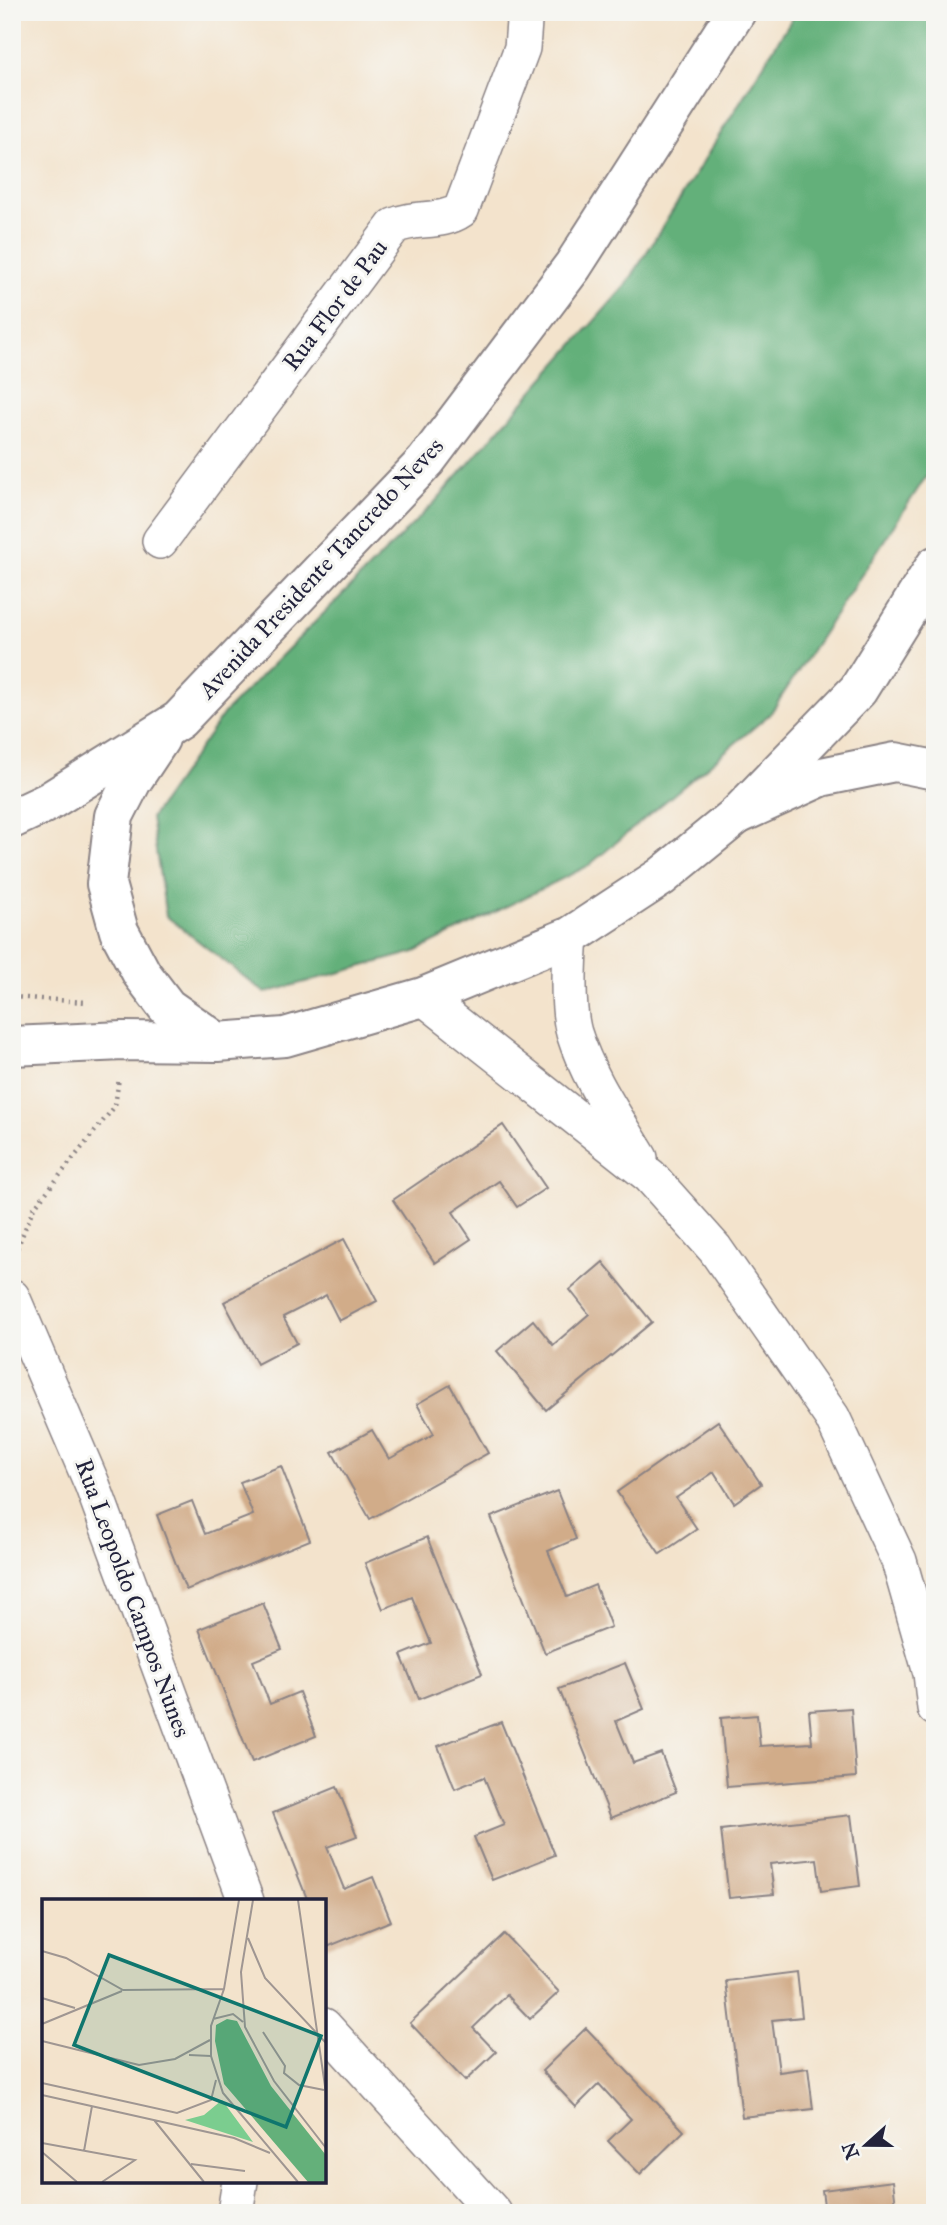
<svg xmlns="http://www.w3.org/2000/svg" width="947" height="2225" font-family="'IM FELL Great Primer',serif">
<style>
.forest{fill:#64b07a;stroke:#43695a;stroke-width:2}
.building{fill:#d1ac89}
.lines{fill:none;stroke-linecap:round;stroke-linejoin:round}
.street-casing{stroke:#8a8284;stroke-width:38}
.secondary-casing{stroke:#8a8284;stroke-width:42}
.primary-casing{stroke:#8a8284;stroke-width:42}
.path{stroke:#8a8284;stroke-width:4.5;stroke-dasharray:2 5;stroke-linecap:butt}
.street{stroke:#fff;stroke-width:35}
.secondary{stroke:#fff;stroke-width:38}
.primary{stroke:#fff;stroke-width:38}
.labels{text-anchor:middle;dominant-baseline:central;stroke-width:6;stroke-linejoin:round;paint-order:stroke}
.street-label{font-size:24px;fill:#22223b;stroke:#f6f6f2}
.inset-road{fill:none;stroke:#9f9692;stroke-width:2}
.view{fill:#0f766e;fill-opacity:0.15;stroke:#0f766e;stroke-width:3.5}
.inset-edge{fill:none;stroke:#22223b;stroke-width:3.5}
</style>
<rect width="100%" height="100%" fill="#f6f6f2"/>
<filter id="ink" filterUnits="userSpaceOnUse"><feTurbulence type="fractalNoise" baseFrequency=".0143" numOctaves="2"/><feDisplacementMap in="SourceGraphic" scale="14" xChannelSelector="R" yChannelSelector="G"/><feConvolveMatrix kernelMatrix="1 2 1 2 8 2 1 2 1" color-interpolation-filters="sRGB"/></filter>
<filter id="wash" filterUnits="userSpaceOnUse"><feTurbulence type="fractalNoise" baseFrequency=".00686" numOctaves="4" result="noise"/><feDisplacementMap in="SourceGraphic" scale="28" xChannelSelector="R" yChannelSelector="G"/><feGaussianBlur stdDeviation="1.57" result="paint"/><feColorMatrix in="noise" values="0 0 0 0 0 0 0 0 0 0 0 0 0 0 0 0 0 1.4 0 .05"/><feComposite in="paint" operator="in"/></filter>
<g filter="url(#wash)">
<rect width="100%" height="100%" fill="#f3e3cc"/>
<polygon class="forest" points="796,12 935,12 935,463 770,714 588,866 415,952 265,993 166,916 151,818 224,713 435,502 627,284"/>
<g id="blocks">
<g class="building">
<polygon points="503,1125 546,1188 517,1207 499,1181 453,1212 471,1239 435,1263 393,1200"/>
<polygon points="344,1239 377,1301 339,1321 326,1295 283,1317 297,1343 257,1364 224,1302"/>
<polygon points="603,1262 652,1322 546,1410 497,1351 533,1320 553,1345 589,1314 570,1290"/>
<polygon points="450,1385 488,1453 370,1519 332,1452 372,1430 389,1459 434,1434 417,1404"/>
<polygon points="718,1421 761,1484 734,1503 714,1472 676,1498 697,1529 660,1554 617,1492"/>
<polygon points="281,1466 310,1540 186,1590 157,1515 192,1501 205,1534 253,1515 240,1482"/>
<polygon points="557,1491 576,1539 548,1551 567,1597 595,1585 611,1627 545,1653 491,1517"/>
<polygon points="427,1537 482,1674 419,1699 401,1655 431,1643 412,1597 383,1609 365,1563"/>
<polygon points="263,1603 282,1649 253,1661 270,1704 299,1692 316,1736 252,1762 199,1629"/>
<polygon points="625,1663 644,1709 616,1721 633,1763 661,1753 676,1792 611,1818 559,1689"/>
<polygon points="851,1708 856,1777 727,1787 721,1718 757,1715 760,1746 812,1743 809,1711"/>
<polygon points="501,1722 555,1855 492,1880 474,1837 504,1825 484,1777 455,1789 438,1746"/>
<polygon points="337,1787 357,1836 327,1847 344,1889 373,1877 391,1921 327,1947 324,1939 324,1901 308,1901 273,1813"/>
<polygon points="851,1815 860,1886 821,1891 817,1859 770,1864 774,1894 729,1898 721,1830"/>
<polygon points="504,1934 559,1992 530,2019 507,1995 473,2028 496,2052 465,2081 410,2023"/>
<polygon points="797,1972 802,2017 772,2020 779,2072 808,2068 813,2109 742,2117 726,1981"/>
<polygon points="586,2028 684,2131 640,2174 608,2141 631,2119 599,2084 576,2107 542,2071"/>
<polygon points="893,2181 897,2213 825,2213 822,2190"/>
</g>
</g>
</g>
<g filter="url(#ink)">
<use href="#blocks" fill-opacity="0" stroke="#8a8284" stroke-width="2"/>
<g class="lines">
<g class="street-casing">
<g id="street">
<path d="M160 541 394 226C416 216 441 224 461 210L522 48 524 22 522 12"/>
<path d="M571 936C569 962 567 1008 574 1033 588 1078 616 1118 640 1158"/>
<polyline points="423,997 650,1176 715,1249 832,1417 899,1561 931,1673 935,1708"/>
<polyline points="12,1297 92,1484 246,1901"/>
<polyline points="324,2026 494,2213"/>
<polyline points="235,2213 240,2181"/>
</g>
</g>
<g class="secondary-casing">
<polyline id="secondary" points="737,815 821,777 895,762 935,770"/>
</g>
<g class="primary-casing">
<g id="primary">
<polyline points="160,739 132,781 114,816 106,884 119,931 142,974 167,1007 217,1042"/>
<polyline points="12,819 48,802 179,720 426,461 573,266 736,12"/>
<polyline points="12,1046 123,1041 217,1042 285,1037 423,997 571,936 661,877 737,815 858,690 935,566"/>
</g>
</g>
<g class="path">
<polyline points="12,997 86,1002"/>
<polyline points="12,1261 33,1209 115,1106 119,1078"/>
</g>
<use href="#street" class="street"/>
<use href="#secondary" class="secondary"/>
<use href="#primary" class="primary"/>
</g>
</g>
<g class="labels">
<g class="street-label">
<text transform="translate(335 305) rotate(-53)">Rua Flor de Pau</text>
<text transform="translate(321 568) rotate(-47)">Avenida Presidente Tancredo Neves</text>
<text transform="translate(133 1598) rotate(70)">Rua Leopoldo Campos Nunes</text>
</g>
</g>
<g transform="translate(42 1899)">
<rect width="284" height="284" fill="#f3e3cc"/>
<path d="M180 201 211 243 143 221 162 216Z" fill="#7bcd8f"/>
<path d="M185 120 195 122 229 187 283 255V283H266L182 185 173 142 174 126Z" fill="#64b07a"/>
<path class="inset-road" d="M197 1 182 90 169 127V157L181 194 256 283M211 1 199 73 203 128 232 182 284 249M256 1 284 194M206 39 223 79 284 144M0 52 24 59 81 91 182 90M0 99 33 109M171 120 191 115 201 123M0 125 80 92M221 133 243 167 242 174 257 186 282 191M0 142 97 166 133 160 168 141M147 156 169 157M0 184 135 214 169 201 174 181M0 196 192 239 228 254M112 221 162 283M0 244 93 261 60 283M42 252 50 207M0 253 35 283M149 265 203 272"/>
<path class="view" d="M67 56 279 137 244 228 32 146Z"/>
<rect width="284" height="284" class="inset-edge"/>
</g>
<rect width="947" height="2225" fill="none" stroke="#f6f6f2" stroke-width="42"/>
<g transform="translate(866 2145) rotate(249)" stroke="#f6f6f2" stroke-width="5" paint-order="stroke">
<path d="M0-5L12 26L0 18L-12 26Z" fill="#22223b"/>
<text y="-10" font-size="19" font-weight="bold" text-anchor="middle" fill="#22223b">N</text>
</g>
</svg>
